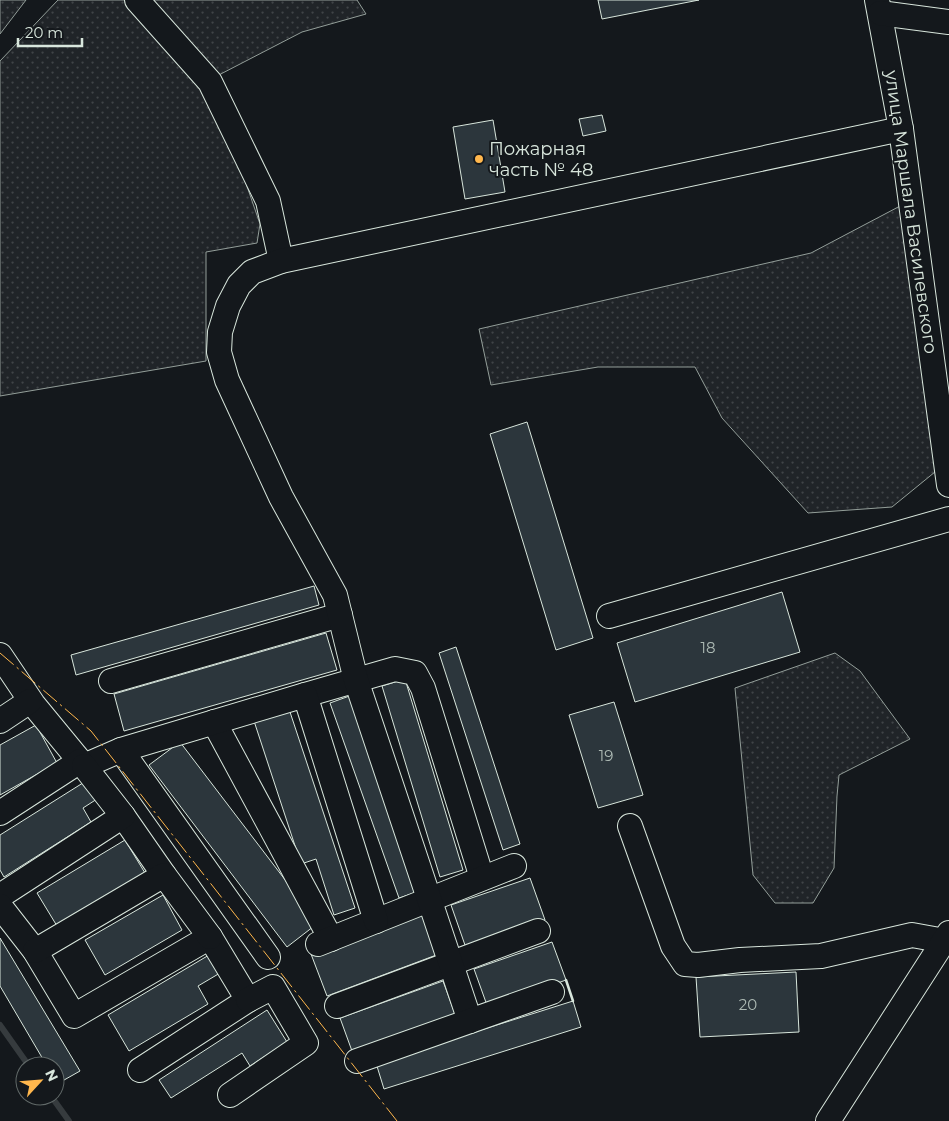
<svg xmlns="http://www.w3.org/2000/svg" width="949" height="1121" font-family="Montserrat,sans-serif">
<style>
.grass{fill:url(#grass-dots);stroke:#939e99}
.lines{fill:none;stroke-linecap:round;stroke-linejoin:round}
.stream{stroke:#363b3e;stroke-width:6}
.building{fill:#2c363c;stroke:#d8e6dc}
.minor-casing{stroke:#d8e6dc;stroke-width:26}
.minor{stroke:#14181c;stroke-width:24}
.wall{stroke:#d8e6dc;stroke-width:2.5}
.power{stroke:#ffb74d;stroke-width:1;stroke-dasharray:18 4 2.5 4;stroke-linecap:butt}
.poi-dot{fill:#ffb74d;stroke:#14181c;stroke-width:2}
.labels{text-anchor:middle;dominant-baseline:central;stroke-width:4;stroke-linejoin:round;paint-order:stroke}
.number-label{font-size:15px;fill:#adbab4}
.poi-label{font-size:18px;fill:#d8e6dc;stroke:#14181c;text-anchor:start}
.street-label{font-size:18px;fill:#d8e6dc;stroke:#14181c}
</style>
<defs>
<pattern id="grass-dots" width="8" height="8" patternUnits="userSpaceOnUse" patternTransform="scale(1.25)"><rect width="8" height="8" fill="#202428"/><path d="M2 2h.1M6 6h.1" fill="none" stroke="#404447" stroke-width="1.8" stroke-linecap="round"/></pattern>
</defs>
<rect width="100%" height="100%" fill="#14181c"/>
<g class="grass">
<polygon points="0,0 26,0 0,34"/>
<polygon points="58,0 129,0 201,81 240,166 260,224 257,243 206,252 206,361 0,396 0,61"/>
<polygon points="149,0 357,0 366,14 302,32 213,78"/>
<polygon points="902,205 946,463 892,507 808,513 722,418 695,367 598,367 491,385 479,329 811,253"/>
<polygon points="835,653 860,671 910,739 839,775 837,796 834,868 813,903 775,903 753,875 735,688"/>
</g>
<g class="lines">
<g class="stream">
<polyline points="0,1025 29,1066"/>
<polyline points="51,1096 69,1121"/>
</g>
</g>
<g class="building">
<polygon points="598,0 699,0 602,19"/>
<polygon points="602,115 606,131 583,136 579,119"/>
<polygon points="493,120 505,192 465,199 453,127"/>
<polygon points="527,422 593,638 556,650 490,434"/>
<polygon points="314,586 319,605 76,675 71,655"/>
<polygon points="782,592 800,652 635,702 617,643"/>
<polygon points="326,633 337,670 124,731 114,694"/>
<polygon points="456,647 520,844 503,850 439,653"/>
<polygon points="405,679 463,870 440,877 382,686"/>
<polygon points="355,694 423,890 399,898 330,703"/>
<polygon points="614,702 643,795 598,808 569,715"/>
<polygon points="289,709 355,908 334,915 316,859 301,864 254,721"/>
<polygon points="36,725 57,763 0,795 0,745"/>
<polygon points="180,742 318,923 287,947 149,765"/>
<polygon points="86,781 97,799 83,808 91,822 4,877 0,870 0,835"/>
<polygon points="125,840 145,873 57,926 37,893"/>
<polygon points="530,878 545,920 466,948 451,905"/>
<polygon points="163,895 182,930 105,975 85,940"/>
<polygon points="423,912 439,954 327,996 311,954"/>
<polygon points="0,938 80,1071 57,1084 55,1080 55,1066 47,1066 0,986"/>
<polygon points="552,942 566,980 488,1008 474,969"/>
<polygon points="209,955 220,973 198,986 208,1004 129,1051 108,1015"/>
<polygon points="796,972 799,1032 700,1037 696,977"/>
<polygon points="443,981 455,1014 352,1051 340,1018"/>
<polygon points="573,1001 581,1027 384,1089 376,1063"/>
<polygon points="267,1010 287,1042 250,1066 242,1053 171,1098 159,1080"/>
</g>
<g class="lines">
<g class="minor-casing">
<g id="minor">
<polyline points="137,0 210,82 268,201 281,261"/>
<polyline points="877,0 901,129 949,485"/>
<polyline points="880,13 949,22"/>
<polyline points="609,616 949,519"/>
<polyline points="0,655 33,704 84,766 121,750"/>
<polyline points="111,681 340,615"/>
<polyline points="305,695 395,669 415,673 423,688 482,878"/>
<polyline points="0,721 30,701"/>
<polyline points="214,722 331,939"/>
<polyline points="0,813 80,761"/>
<polyline points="123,816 164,875"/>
<polyline points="630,826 673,946 685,964 698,965 740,960 821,956 912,935 945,941"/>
<polyline points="0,896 123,816 84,766"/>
<polyline points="0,906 35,951 74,1016 210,937 248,1000 140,1070"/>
<polyline points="318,944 514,866"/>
<polyline points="35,951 164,875 210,937"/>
<polyline points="268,957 121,750 305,695 376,921"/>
<polyline points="337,1006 538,931"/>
<polyline points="470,1021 356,680 335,595 281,497 227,380 219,352 220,332 228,306 239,285 252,272 281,261 901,129"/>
<polyline points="357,1061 552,992"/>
<polyline points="230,1095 306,1043 273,987 248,1000"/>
<polyline points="828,1121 949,933"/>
</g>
</g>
<use href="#minor" class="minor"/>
<polyline class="wall" points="566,980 573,1001"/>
<polyline class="power" points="0,653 91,731 397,1121"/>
</g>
<circle class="poi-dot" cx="479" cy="159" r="5"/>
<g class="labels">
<g class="number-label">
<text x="708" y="647">18</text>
<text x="606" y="755">19</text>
<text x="748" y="1004">20</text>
</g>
<g class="poi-label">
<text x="489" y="149">Пожарная<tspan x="489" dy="21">часть № 48</tspan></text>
</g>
<g class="street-label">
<text transform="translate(911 212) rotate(82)">улица Маршала Василевского</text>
</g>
</g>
<g transform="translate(40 1081) rotate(64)"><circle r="24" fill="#14181c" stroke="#626a69"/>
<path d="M0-4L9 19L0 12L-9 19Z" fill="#ffb74d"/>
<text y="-8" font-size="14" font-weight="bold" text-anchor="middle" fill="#d8e6dc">N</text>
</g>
<path d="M18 38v8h64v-8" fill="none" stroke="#d8e6dc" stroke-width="2.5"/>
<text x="25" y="38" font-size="15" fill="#d8e6dc" stroke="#14181c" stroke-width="4" paint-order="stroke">20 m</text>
</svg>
